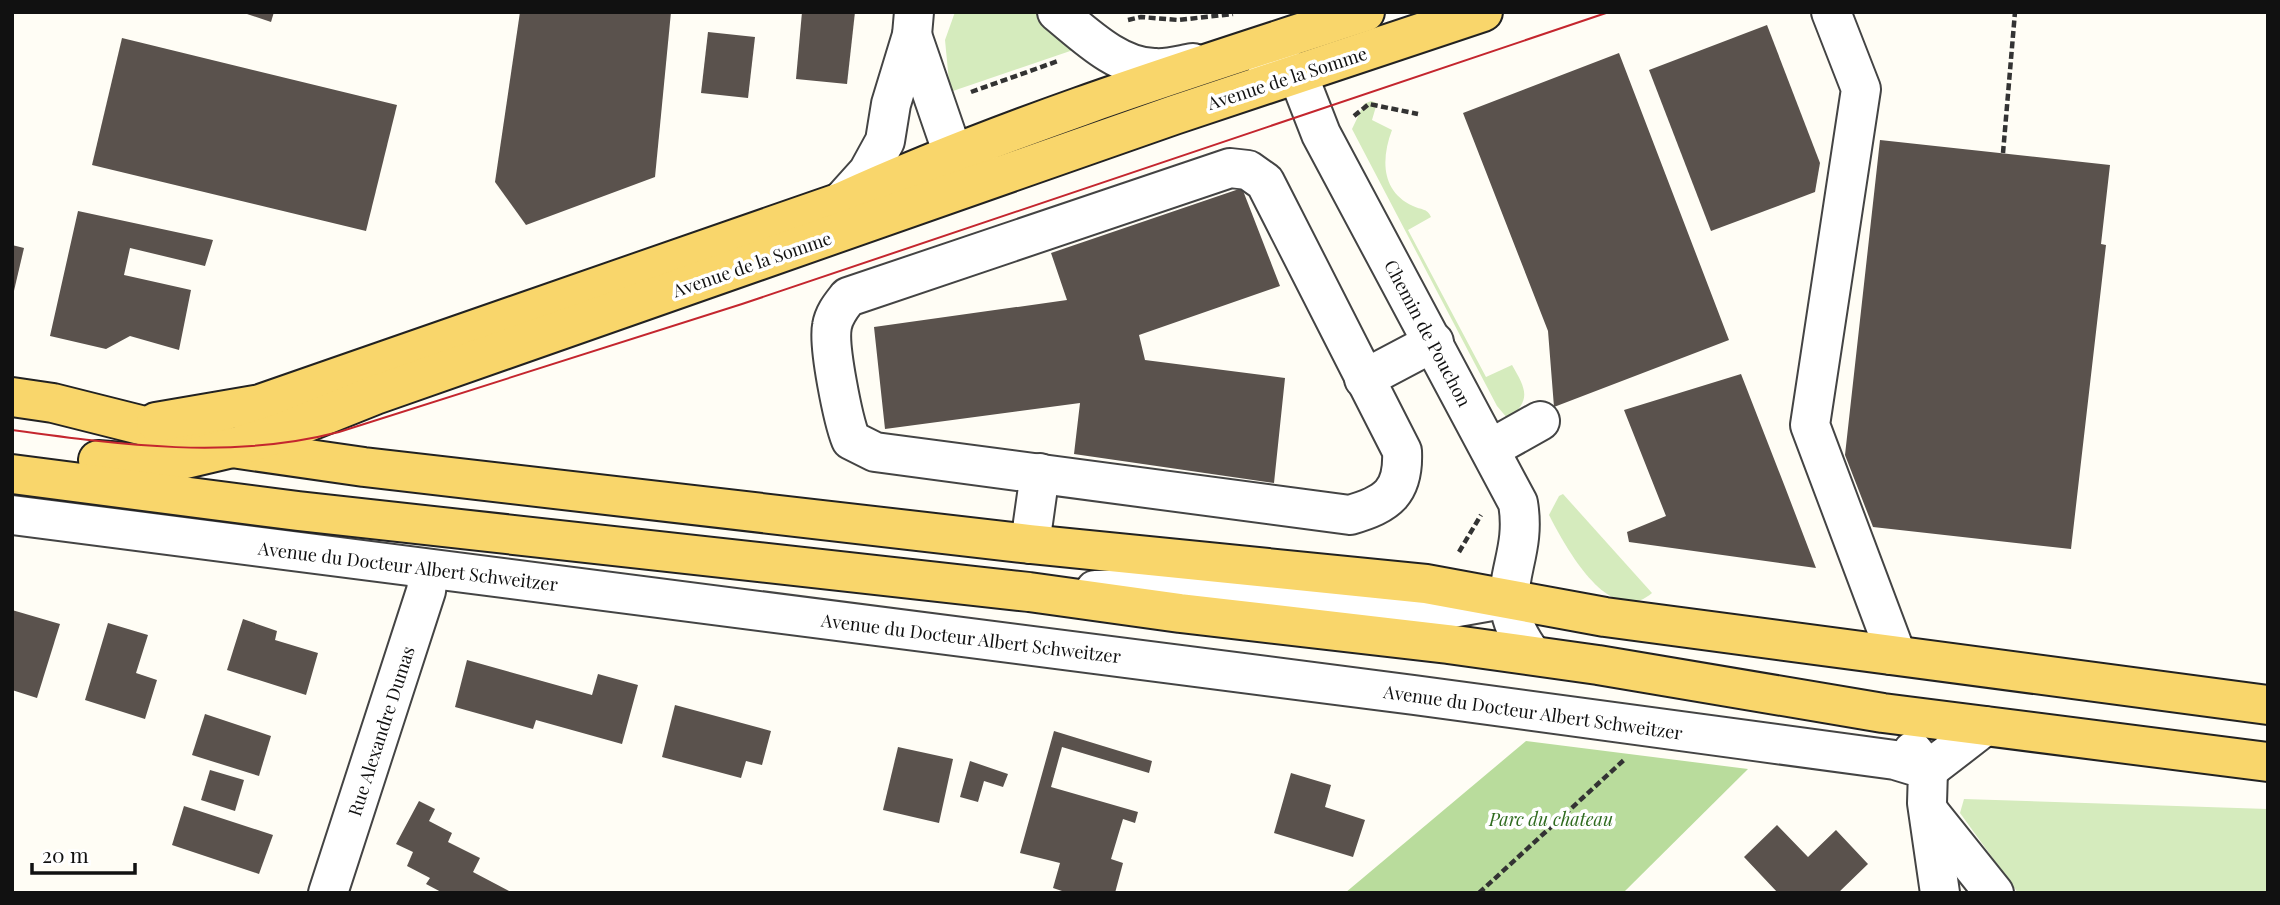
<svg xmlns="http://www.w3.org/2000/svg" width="2280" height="905" font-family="'Playfair Display',serif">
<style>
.green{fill:#d5ebbd}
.forest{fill:#b9dc9c}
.building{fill:#5a524d}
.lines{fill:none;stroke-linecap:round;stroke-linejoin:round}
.minor-casing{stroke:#444;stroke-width:42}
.major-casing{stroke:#222;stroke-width:42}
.path{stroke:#333;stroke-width:4.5;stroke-dasharray:7 3.5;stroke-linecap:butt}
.minor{stroke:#fff;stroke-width:38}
.major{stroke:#f9d66b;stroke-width:38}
.tram{stroke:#c4262e;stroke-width:2}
.labels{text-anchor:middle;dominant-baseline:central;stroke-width:7;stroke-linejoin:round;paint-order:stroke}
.street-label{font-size:18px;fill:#111;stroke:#fff}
.park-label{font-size:18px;font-style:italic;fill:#2f6b1f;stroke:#fff}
</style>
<rect width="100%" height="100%" fill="#fffdf5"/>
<g class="green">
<polygon points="955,12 1037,12 1079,48 950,92 945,40"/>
<path d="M1371 101 1377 103 1372 120 1392 130C1381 159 1381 191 1413 206 1421 210 1427 208 1431 217L1408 230 1486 377 1512 365C1526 389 1532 400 1508 419L1497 406 1352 129 1364 104Z"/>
<path d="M1563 494 1652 593C1609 630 1564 544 1549 515L1559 496Z"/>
<polygon points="1964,799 2268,809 2268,893 2018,893 1960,813"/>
</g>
<polygon class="forest" points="1526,741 1748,769 1623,893 1345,893"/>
<g class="building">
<polygon points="241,12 274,12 271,22"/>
<polygon points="520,12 671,12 655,177 526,225 495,182"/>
<polygon points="802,12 855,12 847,84 796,79"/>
<polygon points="1767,25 1820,163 1815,192 1711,231 1649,70"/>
<polygon points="708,32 755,37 748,98 701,93"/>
<polygon points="122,38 397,105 366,231 92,165"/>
<polygon points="1619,53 1729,340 1554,407 1548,331 1463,113"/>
<polygon points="1880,140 2110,165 2101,244 2106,245 2071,549 1873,527 1845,455"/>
<polygon points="1242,188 1280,286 1139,335 1145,360 1285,378 1274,483 1074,454 1080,403 885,429 874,327 1067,300 1051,253"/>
<polygon points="78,211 213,240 205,266 130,248 124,275 191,290 179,350 130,336 106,349 50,336"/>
<polygon points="12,245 24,248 13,295 12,295"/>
<polygon points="1741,374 1785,487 1816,568 1629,542 1627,532 1666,516 1624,410"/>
<polygon points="12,610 60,624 37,698 12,690"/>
<polygon points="243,619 277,631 275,640 318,653 306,695 227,670"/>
<polygon points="108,623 148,635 136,673 157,680 145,719 85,700"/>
<polygon points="467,660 592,695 598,674 638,685 622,744 536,720 533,729 455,707"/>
<polygon points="675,705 771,731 762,765 746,761 741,778 662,757"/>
<polygon points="205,714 271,736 259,776 192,755"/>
<polygon points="1054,731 1152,761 1149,773 1062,747 1051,787 1138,812 1135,823 1123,819 1111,859 1123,863 1115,893 1068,893 1053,888 1060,863 1020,853"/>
<polygon points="898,747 953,759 939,823 883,810"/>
<polygon points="970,761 1008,774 1003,787 984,781 978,802 960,797"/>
<polygon points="210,770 244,780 235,811 201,800"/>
<polygon points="1291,773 1331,785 1325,807 1365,820 1353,857 1274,833"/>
<polygon points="419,801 435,809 429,821 452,833 448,842 480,858 473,872 513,893 443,893 426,884 430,878 407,866 413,852 396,844"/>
<polygon points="184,806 273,835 259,874 172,845"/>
<polygon points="1777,825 1808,857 1836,830 1868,864 1838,893 1778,893 1744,857"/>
</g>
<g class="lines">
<g class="minor-casing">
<g id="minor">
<path d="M1057 12C1084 34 1118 68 1155 68 1167 69 1181 65 1193 63"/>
<polyline points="1831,12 1861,89 1810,425 1893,646 1891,655"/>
<polyline points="912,35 953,154 983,168"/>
<path d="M1266 61 1283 66 1298 75 1321 134 1518 503C1529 567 1484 592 1532 655"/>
<path d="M1230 168 1248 170 1265 182 1402 451C1404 492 1388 504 1350 515L875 452 851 440C843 420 828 346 832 326 834 314 841 306 848 297Z"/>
<polyline points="841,202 868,172 885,141 891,104 912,35 914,12"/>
<polyline points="1364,379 1434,342"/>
<polyline points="1490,449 1540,421"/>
<polyline points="12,515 1414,695 1895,760 1928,770 1927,803 1940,893"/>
<polyline points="1030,544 1040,473"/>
<polyline points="1095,590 1182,588 1314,593 1452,608 1503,599"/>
<polyline points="1913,751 1928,770 1985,726"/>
<polyline points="1930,813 1994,893"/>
<polyline points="328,893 426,591 429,569"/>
</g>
</g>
<g class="major-casing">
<g id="major">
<polyline points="12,397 53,403 232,448 364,467 1030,544 1426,584 1605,617 2268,705"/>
<path d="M156 422 260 404 841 202C1010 125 1189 69 1365 12"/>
<polyline points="98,460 160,465 232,448 280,433 375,395 1174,115 1483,12"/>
<polyline points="12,474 298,511 1029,592 1180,613 1448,644 1598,665 1883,713 2268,762"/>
</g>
</g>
<g class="path">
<polyline points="1128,20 1141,17 1178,20 1233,14"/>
<polyline points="971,92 1058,61"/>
<polyline points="1354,116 1369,104 1418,114"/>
<polyline points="2003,153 2015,12"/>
<polyline points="1459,552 1481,515"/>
<polyline points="1479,893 1625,759"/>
</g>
<use href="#minor" class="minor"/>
<use href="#major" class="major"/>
<path class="tram" d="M12 430C121 445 231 460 339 432L742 304 1609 12"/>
</g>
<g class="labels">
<g class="street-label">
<text transform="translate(1287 78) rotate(-18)">Avenue de la Somme</text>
<text transform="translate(752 264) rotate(-19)">Avenue de la Somme</text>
<text transform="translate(1428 333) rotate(62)">Chemin de Pouchon</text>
<text transform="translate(408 566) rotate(7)">Avenue du Docteur Albert Schweitzer</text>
<text transform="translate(971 638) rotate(7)">Avenue du Docteur Albert Schweitzer</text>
<text transform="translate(1533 712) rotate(8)">Avenue du Docteur Albert Schweitzer</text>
<text transform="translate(381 731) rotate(-72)">Rue Alexandre Dumas</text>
</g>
<g class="park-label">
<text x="1551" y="819">Parc du chateau</text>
</g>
</g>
<rect width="2280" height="905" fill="none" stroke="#111111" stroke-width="28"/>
<path d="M32 863v10h103v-10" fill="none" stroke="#111111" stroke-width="3.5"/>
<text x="42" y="863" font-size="21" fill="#111111" stroke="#ffffff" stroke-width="5" paint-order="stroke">20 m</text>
</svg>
